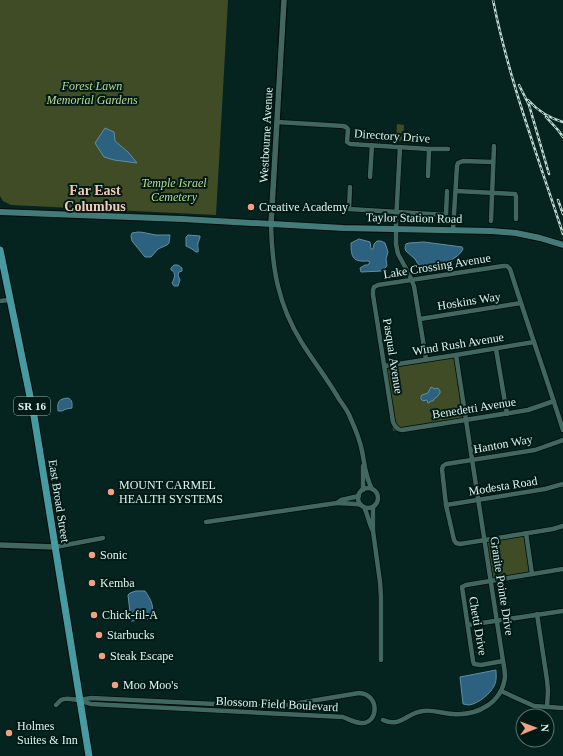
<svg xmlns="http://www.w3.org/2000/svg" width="563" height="756" font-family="'Times New Roman',serif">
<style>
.green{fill:#404c25}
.water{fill:#2c6280;stroke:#628ea1}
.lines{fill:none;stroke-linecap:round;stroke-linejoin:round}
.minor-casing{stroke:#000c09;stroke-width:6}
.tertiary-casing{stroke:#000c09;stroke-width:8}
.secondary-casing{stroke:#000c09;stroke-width:8}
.trunk-casing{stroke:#000c09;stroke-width:9}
.minor{stroke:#406860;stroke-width:4.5}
.tertiary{stroke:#406860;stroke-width:5.5}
.secondary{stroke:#427b79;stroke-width:6}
.trunk{stroke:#469aa2;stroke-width:7}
.rail-casing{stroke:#c3dad4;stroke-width:2.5}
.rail{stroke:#001b16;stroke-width:1;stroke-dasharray:3;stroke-linecap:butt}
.poi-dot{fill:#f39f84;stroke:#001b16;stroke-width:1.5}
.labels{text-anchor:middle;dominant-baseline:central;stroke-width:4;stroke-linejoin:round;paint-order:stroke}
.shield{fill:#001b16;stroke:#9cb4ae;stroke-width:1}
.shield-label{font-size:11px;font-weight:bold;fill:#dff5ef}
.park-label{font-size:12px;font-style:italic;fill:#c1d98b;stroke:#001b16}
.street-label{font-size:12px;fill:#dff5ef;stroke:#001b16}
.poi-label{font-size:12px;fill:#dff5ef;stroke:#001b16;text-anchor:start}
.quarter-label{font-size:14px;font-weight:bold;fill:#f8c7b8;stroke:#001b16}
</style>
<rect width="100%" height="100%" fill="#05241f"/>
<g class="green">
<polygon points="0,0 228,0 216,215 11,205 3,201 0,196"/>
<polygon points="397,124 404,125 403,141 396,141"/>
<polygon points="456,355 466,420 393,431 385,366"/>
<polygon points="526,533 532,574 491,581 484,540"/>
</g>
<g class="water">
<polygon points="105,128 114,132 115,141 128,152 137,163 114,160 104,157 95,143"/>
<path d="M138 232C144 232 149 234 156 235 160 235 165 235 170 235L169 243 167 245 158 249 151 257H145L132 241 131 236 132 233Z"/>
<path d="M188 235 200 236C200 239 199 240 198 243 197 246 199 249 198 252H196L192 249 186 246V237Z"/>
<path d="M359 239 370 242 371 249H373L374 244 377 241H381L385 243 388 252 386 259 387 266 382 271 361 272 360 268 365 265H368L370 262 368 261C353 262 351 258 351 243Z"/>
<path d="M424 242 462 247 463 249C459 259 438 266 428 270L418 264 415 259 406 251 405 248 406 244 409 243Z"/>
<path d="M174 265H178L182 268V271L179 272 178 275 180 280 178 286H174L172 283C174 279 176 275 173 271L171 270V268Z"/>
<polygon points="431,387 435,389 438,388 440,391 440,393 437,397 434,399 433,401 431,401 429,403 428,403 427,400 423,401 421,399 421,396 422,395 428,393"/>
<path d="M68 398C73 400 72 404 72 408L66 409 62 411H58C57 401 59 399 68 398Z"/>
<path d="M136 591H145C152 601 154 606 152 619L131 621 128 595 130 593Z"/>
<path d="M496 670C496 675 497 681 494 686 491 693 478 704 469 705 467 705 465 704 463 704L460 677Z"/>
</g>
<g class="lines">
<g class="minor-casing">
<g id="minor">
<polyline points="277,122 343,126 346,127 348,129 347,142 350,144 429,149 448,149"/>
<polyline points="400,147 396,221 396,244 398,254 409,274 414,286 426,359"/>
<polyline points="428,176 429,149"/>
<polyline points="370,177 372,145"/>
<polyline points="350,187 349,209 446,215 447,191"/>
<polyline points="456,191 515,194 516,196 516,219"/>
<polyline points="491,221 494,146"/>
<path d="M271 224C272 268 278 305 302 343 314 362 328 380 339 399 343 405 348 411 350 417 355 428 360 440 362 451 365 466 365 476 372 489"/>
<polyline points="453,230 457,166 458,163 463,161 493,162"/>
<polyline points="0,301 9,300"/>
<polyline points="420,319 521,303"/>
<polyline points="496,349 507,414"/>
<polyline points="385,366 456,355 534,342"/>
<path d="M554 401 528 410 402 430C397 430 395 427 393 422L373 295V290L374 287 378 285 503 266H507L510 269C527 323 546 376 563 430"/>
<polyline points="563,440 535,450 446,464 443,466 442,469 446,505 454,540 456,543 460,544 553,529 563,526"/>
<circle cx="368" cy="498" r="10"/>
<polyline points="363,490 363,466"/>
<path d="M359 496 341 500 337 503C345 504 353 503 361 505"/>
<polyline points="446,505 545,489 563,484"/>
<path d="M364 507C368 515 369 524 373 531V507"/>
<polyline points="206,522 337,503"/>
<polyline points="373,531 380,582 381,597 381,660"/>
<polyline points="526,533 532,574"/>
<polyline points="55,547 103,538"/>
<polyline points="537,614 547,680 548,691 547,707"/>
<polyline points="468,625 563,611"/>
<polyline points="503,661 481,665 474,664 473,661 462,587 466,585 563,569"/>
<polyline points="501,691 534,706 563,708"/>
<path d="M56 705C57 704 60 701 61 700 68 696 84 702 91 704L343 717C348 719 355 723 361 723 379 724 380 694 359 693L275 707 91 698 80 700"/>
<path d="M383 720C401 728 406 713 423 711 433 709 443 714 453 714 477 716 502 703 505 677 505 672 504 666 503 661L456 355"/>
</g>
</g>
<g class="tertiary-casing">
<g id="tertiary">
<polyline points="271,224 284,0"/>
<polyline points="0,545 55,547"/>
</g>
</g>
<g class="secondary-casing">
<polyline id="secondary" points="0,212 182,219 343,228 491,231 516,233 540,238 563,245"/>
</g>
<g class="trunk-casing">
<polyline id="trunk" points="0,250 34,416 89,756"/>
</g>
<use href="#minor" class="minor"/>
<use href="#tertiary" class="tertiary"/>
<use href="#secondary" class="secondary"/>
<use href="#trunk" class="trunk"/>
<g class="rail-casing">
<g id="rail">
<path d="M493 0C509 80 538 157 563 234"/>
<polyline points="519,85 529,105 549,174"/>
<path d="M528 100C538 111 549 118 563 122"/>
<polyline points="546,117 558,130 563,137"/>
<polyline points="558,200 563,214"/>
</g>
</g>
<use href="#rail" class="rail"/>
</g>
<g class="poi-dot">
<circle cx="251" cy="207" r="4"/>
<circle cx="111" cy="492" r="4"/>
<circle cx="92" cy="555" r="4"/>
<circle cx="92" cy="583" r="4"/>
<circle cx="94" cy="615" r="4"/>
<circle cx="99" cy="635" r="4"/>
<circle cx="102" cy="656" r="4"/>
<circle cx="115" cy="685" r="4"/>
<circle cx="9" cy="733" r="4"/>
</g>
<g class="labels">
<rect class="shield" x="14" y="397" width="36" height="18" rx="3"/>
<g class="shield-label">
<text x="32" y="406">SR 16</text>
</g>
<g class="park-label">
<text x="92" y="86">Forest Lawn<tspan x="92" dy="14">Memorial Gardens</tspan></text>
<text x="174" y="183">Temple Israel<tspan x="174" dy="14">Cemetery</tspan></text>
</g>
<g class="street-label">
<text transform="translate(266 135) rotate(-87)">Westbourne Avenue</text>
<text transform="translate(392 136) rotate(4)">Directory Drive</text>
<text transform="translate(414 218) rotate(1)">Taylor Station Road</text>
<text transform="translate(437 266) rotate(-9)">Lake Crossing Avenue</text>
<text transform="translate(469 301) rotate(-9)">Hoskins Way</text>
<text transform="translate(458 344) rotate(-9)">Wind Rush Avenue</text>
<text transform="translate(393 356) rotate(81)">Pasqual Avenue</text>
<text transform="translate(474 408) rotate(-9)">Benedetti Avenue</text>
<text transform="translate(503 444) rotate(-10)">Hanton Way</text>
<text transform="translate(503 486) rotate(-9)">Modesta Road</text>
<text transform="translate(59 501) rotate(81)">East Broad Street</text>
<text transform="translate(502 586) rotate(81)">Granite Pointe Drive</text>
<text transform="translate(478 626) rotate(80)">Chetti Drive</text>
<text transform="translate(277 704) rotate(3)">Blossom Field Boulevard</text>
</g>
<g class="poi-label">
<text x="259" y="207">Creative Academy</text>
<text x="119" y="485">MOUNT CARMEL<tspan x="119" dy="14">HEALTH SYSTEMS</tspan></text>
<text x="100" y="555">Sonic</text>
<text x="100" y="583">Kemba</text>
<text x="102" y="615">Chick-fil-A</text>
<text x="107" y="635">Starbucks</text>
<text x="110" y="656">Steak Escape</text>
<text x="123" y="685">Moo Moo's</text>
<text x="17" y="726">Holmes<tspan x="17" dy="14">Suites &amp; Inn</tspan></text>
</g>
<g class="quarter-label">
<text x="95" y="190">Far East<tspan x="95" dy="16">Columbus</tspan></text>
</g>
</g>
<g transform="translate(535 728) rotate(89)"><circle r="19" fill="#001b16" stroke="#59726d"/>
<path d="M0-3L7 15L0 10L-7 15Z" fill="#f39f84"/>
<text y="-6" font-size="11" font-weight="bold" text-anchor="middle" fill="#dff5ef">N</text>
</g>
</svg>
